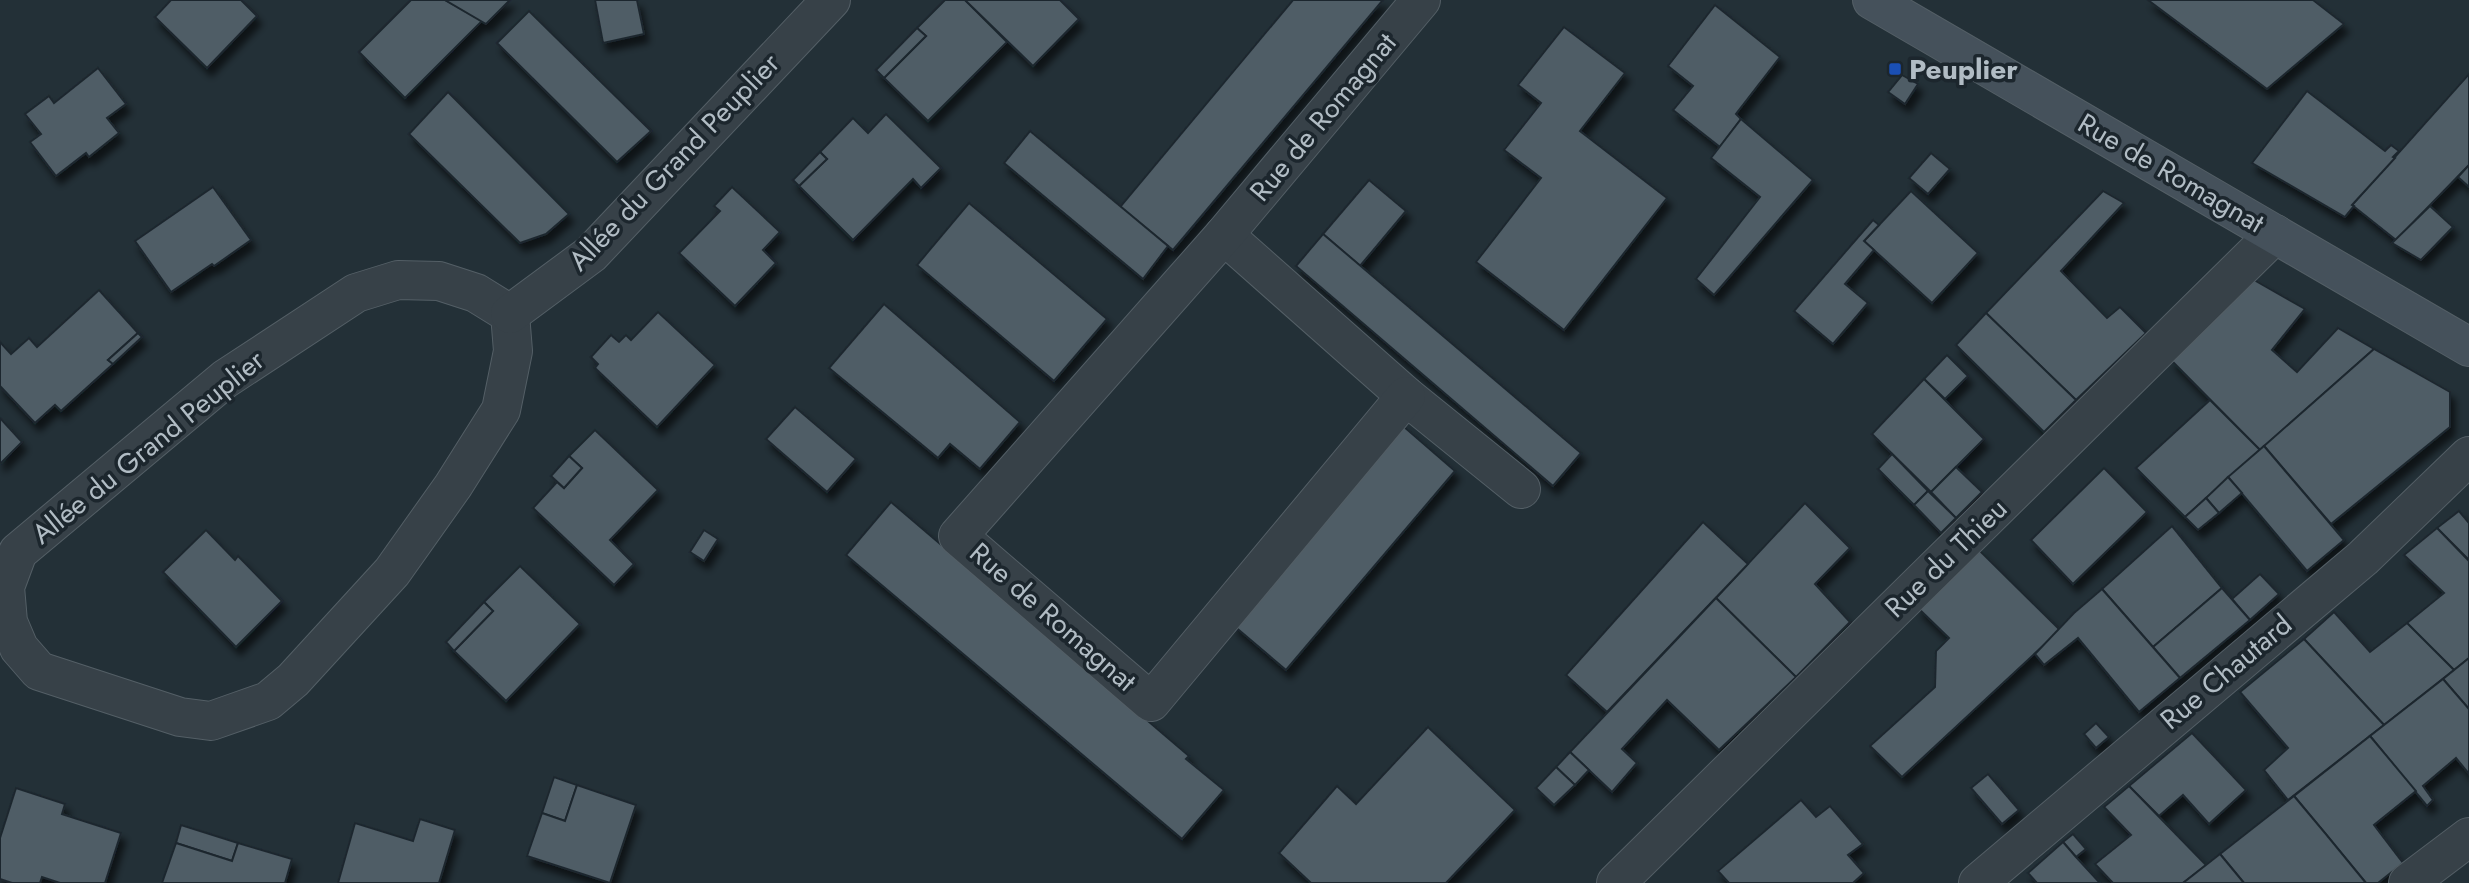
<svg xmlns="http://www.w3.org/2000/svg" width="2469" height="883" font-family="Jost,sans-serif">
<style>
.building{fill:#4f5d66;stroke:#1e282f;stroke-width:2;filter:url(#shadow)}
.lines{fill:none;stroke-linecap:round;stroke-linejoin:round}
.street-casing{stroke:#545f66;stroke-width:40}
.secondary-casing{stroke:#545f66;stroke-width:40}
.street{stroke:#374148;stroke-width:38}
.secondary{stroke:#45515b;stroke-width:38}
.transit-dot{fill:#1a4fb4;stroke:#1c262d;stroke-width:2.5}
.labels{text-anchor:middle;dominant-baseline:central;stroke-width:7;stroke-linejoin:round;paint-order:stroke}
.poi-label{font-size:28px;font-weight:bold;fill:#b1bcc4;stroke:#1c262d;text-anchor:start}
.street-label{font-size:28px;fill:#b1bcc4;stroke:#1c262d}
</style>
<defs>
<filter id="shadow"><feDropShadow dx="4.5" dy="8" stdDeviation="3.5" flood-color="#0009"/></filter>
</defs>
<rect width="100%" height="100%" fill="#233037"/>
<g class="building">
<polygon points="171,0 241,0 257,16 207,68 155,17"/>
<polygon points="411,0 445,0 482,21 405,98 359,52"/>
<polygon points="445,0 510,0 486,24"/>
<polygon points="595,0 637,0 644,34 603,43"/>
<polygon points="945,0 965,0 1007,42 928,121 884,78 926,36 917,28"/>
<polygon points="965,0 1060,0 1079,19 1033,66"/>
<polygon points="1293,0 1383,0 1173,250 1120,207"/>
<polygon points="2148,0 2313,0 2344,24 2267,89"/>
<polygon points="1715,5 1780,57 1736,114 1741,119 1720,147 1673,110 1693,86 1668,66"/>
<polygon points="529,11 651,131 617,162 497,43"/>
<polygon points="1564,27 1625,73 1580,131 1667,198 1564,330 1476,262 1541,178 1504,150 1541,103 1518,85"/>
<polygon points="917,28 926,36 884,78 876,70"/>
<polygon points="98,68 126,104 107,118 119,133 89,157 86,153 56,176 30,142 41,134 25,114 49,96 54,103"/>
<polygon points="2469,74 2469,165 2396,240 2352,205"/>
<polygon points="1902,75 1918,84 1905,104 1888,92"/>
<polygon points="2307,91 2385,151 2391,145 2399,151 2393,157 2395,158 2352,205 2354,206 2345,217 2252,163"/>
<polygon points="448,92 569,214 546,234 520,243 409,134"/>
<polygon points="886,114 941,168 921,188 913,179 853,240 799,186 827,159 820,152 853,118 868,133"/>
<polygon points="1741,119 1813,180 1714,295 1696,279 1760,197 1711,158"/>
<polygon points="1030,131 1168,246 1143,279 1004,163"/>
<polygon points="820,152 827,159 799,186 793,180"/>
<polygon points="1931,153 1950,169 1928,194 1909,178"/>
<polygon points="2469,165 2469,187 2458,177"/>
<polygon points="1369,180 1406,211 1360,266 1323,234"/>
<polygon points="213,187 251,240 214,266 212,264 171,292 135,241"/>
<polygon points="732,187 780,232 763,250 776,263 735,306 679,253 720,211 714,206"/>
<polygon points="1911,191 1978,253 1932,303 1864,241"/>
<polygon points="2103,191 2124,203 2061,271 2107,318 2120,307 2146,333 2076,400 1986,313"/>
<polygon points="969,203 1107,319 1054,381 917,265"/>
<polygon points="2430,206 2453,227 2421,260 2392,243"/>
<polygon points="1873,220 1879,225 1864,241 1874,250 1845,284 1868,303 1833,344 1794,311"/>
<polygon points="1323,234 1581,453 1553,486 1296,266"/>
<polygon points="2254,280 2305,309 2272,350 2297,372 2338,328 2374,349 2260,450 2171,360"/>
<polygon points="99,290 138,333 108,360 113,364 61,411 55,405 35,423 0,386 0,342 11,354 29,338 37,347"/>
<polygon points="884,304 1020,422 980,469 950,444 938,458 829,368"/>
<polygon points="658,312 715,365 657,427 595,368 598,364 591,357 611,335 619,342 626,335 631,340"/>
<polygon points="1986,313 2076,400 2044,432 1956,345"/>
<polygon points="138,333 142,337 113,364 108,360"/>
<polygon points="2374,349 2450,392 2450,427 2331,524 2264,446"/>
<polygon points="1947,355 1968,376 1945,399 1924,379"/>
<polygon points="1924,379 1984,439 1931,492 1872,434"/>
<polygon points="2210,400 2260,450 2185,517 2136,468"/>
<polygon points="795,407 856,459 827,492 766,439"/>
<polygon points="0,418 22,442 1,463 0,462"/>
<polygon points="1403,426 1455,471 1286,670 1233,625"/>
<polygon points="595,430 658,490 610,540 634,564 614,585 533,508 557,482 564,488 582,468 569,456"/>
<polygon points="2264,446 2344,540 2307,571 2228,477"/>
<polygon points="1892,454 1928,491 1914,505 1878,469"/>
<polygon points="569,456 582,468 564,488 551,476"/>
<polygon points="1956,467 1982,492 1956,518 1931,492"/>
<polygon points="2104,468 2147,512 2073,584 2031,540"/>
<polygon points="2228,477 2242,493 2219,513 2206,498"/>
<polygon points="1928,491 1956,518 1941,533 1914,505"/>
<polygon points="2206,498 2219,513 2198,530 2185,517"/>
<polygon points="891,502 1189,756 1186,759 1224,790 1182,839 846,555"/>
<polygon points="1805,503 1850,548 1815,584 1850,622 1796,677 1716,598"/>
<polygon points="2459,511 2469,523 2469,560 2437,528"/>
<polygon points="1703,522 1748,564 1607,712 1566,675"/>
<polygon points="2172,526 2222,588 2153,647 2102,589"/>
<polygon points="2437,528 2469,561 2469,658 2454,670 2407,623 2444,593 2404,555"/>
<polygon points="206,530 235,560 238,556 282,601 236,647 163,572"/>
<polygon points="704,530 718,539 704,561 690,552"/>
<polygon points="1978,549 2060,630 1902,777 1870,746 1935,687 1936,651 1949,638 1918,608"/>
<polygon points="520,566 580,624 506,701 454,651 493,611 484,602"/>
<polygon points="2260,574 2279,594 2250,620 2232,599"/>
<polygon points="2222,588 2250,620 2180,678 2153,647"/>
<polygon points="2102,589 2180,678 2139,712 2078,638 2044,665 2035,654 2074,613"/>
<polygon points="1716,598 1796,677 1719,750 1667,700 1622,749 1637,763 1612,792 1570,752"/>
<polygon points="484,602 493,611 454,651 446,642"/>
<polygon points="2334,612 2370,652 2407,623 2454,670 2384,725 2304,639"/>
<polygon points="2304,639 2384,725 2288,800 2264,770 2288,748 2240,692"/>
<polygon points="2469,658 2469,709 2443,679"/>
<polygon points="2443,679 2469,709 2469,774 2456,758 2423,786 2433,800 2427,806 2370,736"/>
<polygon points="2096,723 2109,737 2096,748 2084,734"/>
<polygon points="1428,727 1515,810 1446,883 1311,883 1279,853 1337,786 1356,804"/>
<polygon points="2192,733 2246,790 2209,824 2183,795 2159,816 2129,786"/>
<polygon points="2370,736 2416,791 2374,825 2403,863 2378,883 2366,883 2294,796"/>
<polygon points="1570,752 1589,770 1575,785 1556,767"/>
<polygon points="1556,767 1575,785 1554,805 1536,788"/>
<polygon points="1988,774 2019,810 2002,824 1971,788"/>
<polygon points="554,777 577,785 565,821 542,813"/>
<polygon points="577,785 636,805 610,883 527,856 542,813 565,821"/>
<polygon points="2129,786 2206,865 2183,883 2113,883 2095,864 2131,835 2104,807"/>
<polygon points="16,788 65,804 62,814 121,833 105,883 60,883 42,877 40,883 12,883 0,879 0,838"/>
<polygon points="2294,796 2325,833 2366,883 2244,883 2220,854"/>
<polygon points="1801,800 1816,817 1830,806 1863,844 1848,855 1864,873 1853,883 1729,883 1718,871"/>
<polygon points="420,819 455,830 439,883 338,883 355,823 413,841"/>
<polygon points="181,825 238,843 232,861 176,843"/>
<polygon points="2073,834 2086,849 2076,857 2063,842"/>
<polygon points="2063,842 2076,857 2100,883 2037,883 2028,873"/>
<polygon points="176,843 232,861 238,843 292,859 285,883 162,883"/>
<polygon points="2220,854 2244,883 2183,883 2206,865"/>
</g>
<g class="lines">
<g class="street-casing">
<g id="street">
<polyline points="1224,235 1406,396 1521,489"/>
<polygon points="398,280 439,281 476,293 510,314 513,351 501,410 453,486 392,572 293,680 268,701 211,721 180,717 39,671 19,648 8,622 5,587 18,552 225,379 356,293"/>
<polyline points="510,314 591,254 831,0"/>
<polyline points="1406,396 1151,702 958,536 1224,235 1421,0"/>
<polyline points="1616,883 2275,234"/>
<polyline points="1978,883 2363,558 2469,456"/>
<polyline points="2408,883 2469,837"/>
</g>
</g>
<g class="secondary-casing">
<polyline id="secondary" points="1872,0 2469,347"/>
</g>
<use href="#street" class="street"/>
<use href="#secondary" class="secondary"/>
</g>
<rect class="transit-dot" x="1888" y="62" width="14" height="14" rx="3.5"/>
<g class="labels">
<g class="poi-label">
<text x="1909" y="69">Peuplier</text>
</g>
<g class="street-label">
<text transform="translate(1323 117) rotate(-50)">Rue de Romagnat</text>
<text transform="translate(674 162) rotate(-46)">Allée du Grand Peuplier</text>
<text transform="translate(2171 173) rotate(30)">Rue de Romagnat</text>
<text transform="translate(148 447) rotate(-39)">Allée du Grand Peuplier</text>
<text transform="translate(1946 558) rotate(-44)">Rue du Thieu</text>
<text transform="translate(1053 617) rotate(41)">Rue de Romagnat</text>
<text transform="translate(2226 672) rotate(-40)">Rue Chautard</text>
</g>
</g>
</svg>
